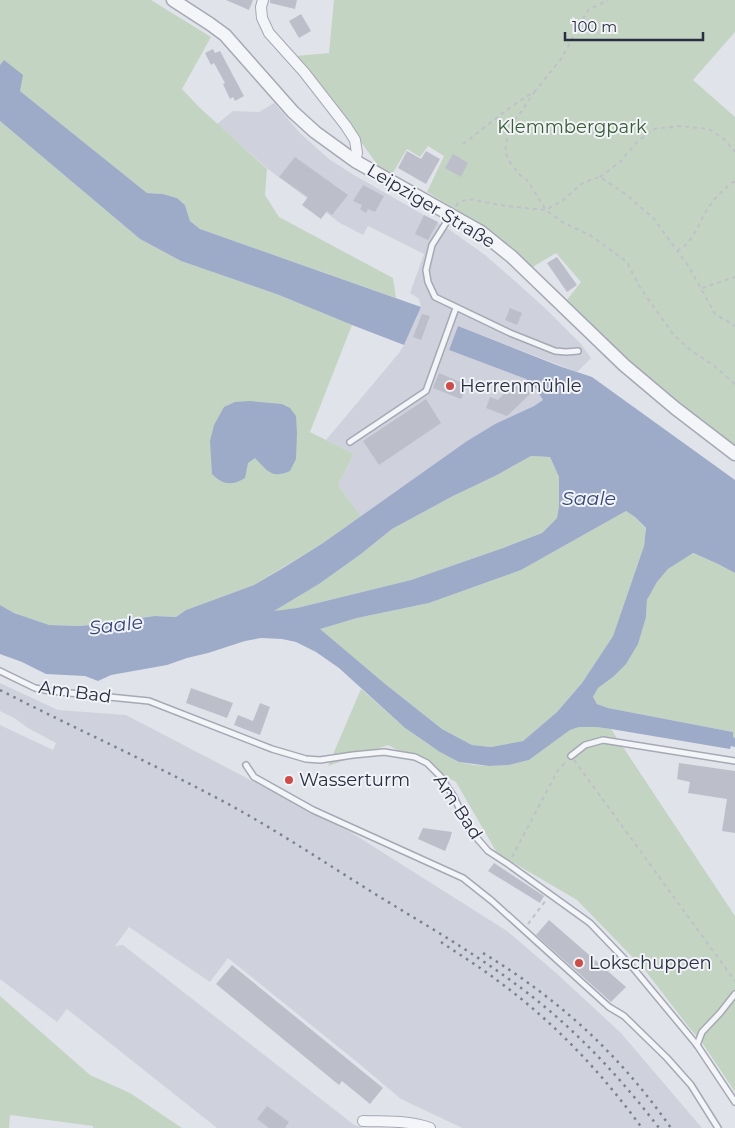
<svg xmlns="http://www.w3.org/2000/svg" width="735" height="1128" font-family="Montserrat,sans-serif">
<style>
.built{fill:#cfd2dc}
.green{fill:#c4d4c3}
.water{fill:#9dabc9;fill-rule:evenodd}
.building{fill:#bcbeca}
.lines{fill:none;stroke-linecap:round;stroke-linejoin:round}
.service-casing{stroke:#a6a9b4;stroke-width:8}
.minor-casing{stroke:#a6a9b4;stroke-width:12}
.tertiary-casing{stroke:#a6a9b4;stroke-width:15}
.path{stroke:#bfc1c8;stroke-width:2;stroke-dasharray:4 4;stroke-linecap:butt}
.service{stroke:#f4f5f8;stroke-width:5}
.minor{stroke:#f4f5f8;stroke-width:10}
.tertiary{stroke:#f4f5f8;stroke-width:12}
.rail{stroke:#7b8093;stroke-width:2.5;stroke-dasharray:2.5 5;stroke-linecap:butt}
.poi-dot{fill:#cc4c49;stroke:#f1f3f7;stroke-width:2}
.labels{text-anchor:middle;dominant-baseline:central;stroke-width:4;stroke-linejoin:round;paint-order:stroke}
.park-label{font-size:18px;fill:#385d37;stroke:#f1f3f7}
.street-label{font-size:18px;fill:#2a2e41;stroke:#f1f3f7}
.poi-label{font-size:18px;fill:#2a2e41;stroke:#f1f3f7;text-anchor:start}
.water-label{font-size:19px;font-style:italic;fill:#344675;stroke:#f1f3f7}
</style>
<rect width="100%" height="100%" fill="#e1e3ea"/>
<g class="built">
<polygon points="274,103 301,134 329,159 354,175 450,230 485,255 516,282 546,309 581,344 591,358 577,372 458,326 449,350 526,379 544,400 534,406 495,424 467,441 361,516 338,485 354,454 326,440 399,353 404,345 421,307 419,299 410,293 424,254 368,226 363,235 340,223 268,169 217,124 233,111 259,112"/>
<polygon points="0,683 58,710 126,715 352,833 507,931 555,972 621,1033 702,1128 462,1128 401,1099 357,1062 228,958 210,982 129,927 115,946 123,945 353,1124 363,1128 217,1128 67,1009 57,1022 0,979 0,725 53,750 56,743 28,728 14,718 0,711"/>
</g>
<g class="green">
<polygon points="0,0 151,0 211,37 182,89 199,107 267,169 265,195 279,217 393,278 396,298 200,229 190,221 185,205 177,198 163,194 147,193 20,91 4,60 0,65"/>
<polygon points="334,0 735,0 735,32 693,80 735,117 735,448 669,396 625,359 566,301 581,282 556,253 531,268 480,224 427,192 444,156 428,146 420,157 407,149 391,176 381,170 329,97 296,56 329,53"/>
<polygon points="0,121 140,239 181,261 279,295 352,325 310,432 354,454 338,485 361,516 323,543 254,585 186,610 176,617 155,616 81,626 48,625 14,613 0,605"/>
<polygon points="531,456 550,457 559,477 559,506 557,518 542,533 503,548 411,580 297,608 272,612 319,584 361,554 392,529 453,496 497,475"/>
<polygon points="626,511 635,517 646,529 644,546 613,636 582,683 557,712 523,741 491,747 472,745 442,729 384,683 319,629 357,618 429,603 521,570"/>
<polygon points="692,553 718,564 735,573 735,738 733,737 733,732 608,708 597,704 593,697 598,688 613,677 646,617 647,600 657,582 668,569"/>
<polygon points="361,689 405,728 428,744 459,762 474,765 489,766 509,765 529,760 570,730 579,727 596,727 611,729 735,916 735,1092 699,1038 691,1030 644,969 577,900 497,853 456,782 388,745 328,766"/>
<polygon points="0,996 90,1075 130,1093 182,1128 93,1128 93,1126 10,1115 9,1128 0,1128"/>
</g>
<g class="water">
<polygon points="4,60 23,75 20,91 147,193 163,194 177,198 185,205 190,221 200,229 421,307 404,345 352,325 279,295 181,261 140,239 0,121 0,65"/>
<path d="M458 326 559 366 592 377 735 480V573L718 564 693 553 668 569 657 582 647 600 646 617 638 644 626 664 613 677 598 688 593 697 597 704 608 708 733 732V737L735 738V747L731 746 730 749 611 729 596 727H579L570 730 529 760 509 765 489 766 459 762 440 752 405 728 339 668 316 652 296 642 282 639 261 638 245 641 208 653 187 658 167 665 111 675 98 681 85 676 46 674 22 662 0 654V605L14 613 49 625 81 626 155 616 176 617 186 610 254 585 283 568 323 543 467 441 495 424 534 406 543 400 536 389 526 379 449 350ZM531 456 550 457 559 477V506L557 518 542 533 503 548 411 580 297 608 274 611 319 584 361 554 392 529 453 496 497 475ZM626 511 635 517 646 528 644 546 613 636 582 683 557 712 523 741 491 747 472 745 442 729 384 683 320 629 357 618 429 603 521 570Z"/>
<path d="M250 401 282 404 290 408 296 416 297 433 296 459 290 471C271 479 268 471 255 458L248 463 245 478C232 486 223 485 212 474L210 441 214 425 224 407 235 402Z"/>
</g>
<g class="building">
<polygon points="226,0 253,0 249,10"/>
<polygon points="270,0 297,0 295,9 270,3"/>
<polygon points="301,14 311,31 299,38 289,21"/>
<polygon points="213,49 215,53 220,51 244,96 235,101 233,97 230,99 223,84 225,83 214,63 211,65 205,53"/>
<polygon points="407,151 421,159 426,151 440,159 426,184 398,168"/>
<polygon points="453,154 468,163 461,177 445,168"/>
<polygon points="295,157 348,195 332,215 327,211 321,219 302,205 308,197 279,177"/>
<polygon points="363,185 384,196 375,212 368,209 366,213 360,209 362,205 353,201"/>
<polygon points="424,215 438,222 428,240 415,234"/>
<polygon points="557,257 577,285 567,292 547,263"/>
<polygon points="510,308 522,313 517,325 505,320"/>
<polygon points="422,314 430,316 421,340 413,337"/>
<polygon points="439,373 467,385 461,399 433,388"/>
<polygon points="513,383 518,387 522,383 531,393 507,416 486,408 490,397 498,400"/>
<polygon points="426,399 441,423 379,465 363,441"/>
<polygon points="191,688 233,703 227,718 186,703"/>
<polygon points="260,703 270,707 260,735 234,725 238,715 253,721"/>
<polygon points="679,763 735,771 735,833 722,831 727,799 688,793 690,782 677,779"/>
<polygon points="423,828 452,832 450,839 445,851 418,839"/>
<polygon points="494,863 544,896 540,903 488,871"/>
<polygon points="549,920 626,987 611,1002 536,935"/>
<polygon points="232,965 383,1088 370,1104 342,1081 339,1085 216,984"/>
<polygon points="267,1106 289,1122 285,1128 269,1128 257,1119"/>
</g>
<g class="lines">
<g class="service-casing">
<g id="service">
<polyline points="451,215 432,245 426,270 428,282 435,297 510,333 555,351 566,352 578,351"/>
<polyline points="350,442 426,391 456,308"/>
<polyline points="0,671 35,688 50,691 149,701 272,749 306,759 320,760 353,755 384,752 415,757 427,763 440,776 454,797 469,829 488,851 508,864 590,923 634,969 697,1045 735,1102"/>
<polyline points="571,756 585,745 603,740 735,761"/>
<polyline points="246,765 254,777 313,810 463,878 492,901 609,1007 624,1016 667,1058 691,1085 718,1128"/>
<polyline points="697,1045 702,1032 720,1013 735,994"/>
</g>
</g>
<g class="minor-casing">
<g id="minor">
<polyline points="263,0 261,7 262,18 269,33 304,72 346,126 355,140 357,153 355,161"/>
<path d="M363 1121C386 1122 409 1120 430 1128"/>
</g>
</g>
<g class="tertiary-casing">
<polyline id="tertiary" points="173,0 210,24 225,35 293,112 315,132 355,161 481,232 512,257 624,365 675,408 735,454"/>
</g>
<g class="path">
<polyline points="535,91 522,111 509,126 505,152 511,164 520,175 527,180 546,210 562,222 590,235 627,262 639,286 673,334 689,349 713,365 735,384"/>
<polyline points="463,144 512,106 535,91 561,59 588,10 608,0"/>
<polyline points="600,177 620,162 637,142 654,129 679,126 709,129 724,139 735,152"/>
<polyline points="456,206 458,203 468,199 506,206 546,210 562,201 584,182 600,177 627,195 654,219 689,267 715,314 735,326"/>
<path d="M677 251C696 241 699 219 711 204 717 195 725 189 733 182H735"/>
<polyline points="702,288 735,277"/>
<polyline points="574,760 735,981"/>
<polyline points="512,857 558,770 566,762"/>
<polyline points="528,924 546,900"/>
</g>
<use href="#service" class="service"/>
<use href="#minor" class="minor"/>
<use href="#tertiary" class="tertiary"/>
<g class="rail">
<path d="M0 690C76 729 154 764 230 805 281 833 330 866 380 897 429 927 479 956 525 991 576 1030 620 1077 659 1128"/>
<path d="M441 942C460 955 480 967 498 981 553 1021 602 1073 642 1128"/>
<path d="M483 953C560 1000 619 1054 671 1128"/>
</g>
</g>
<g class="poi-dot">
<circle cx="450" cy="386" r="5"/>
<circle cx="289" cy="780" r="5"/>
<circle cx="579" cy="963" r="5"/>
</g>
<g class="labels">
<g class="park-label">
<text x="572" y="127">Klemmbergpark</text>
</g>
<g class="street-label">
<text transform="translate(431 206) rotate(31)">Leipziger Straße</text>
<text transform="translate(75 692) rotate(8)">Am Bad</text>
<text transform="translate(458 807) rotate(57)">Am Bad</text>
</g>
<g class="poi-label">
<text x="460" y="386">Herrenmühle</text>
<text x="299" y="780">Wasserturm</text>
<text x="589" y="963">Lokschuppen</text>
</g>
<g class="water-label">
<text x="589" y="498">Saale</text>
<text transform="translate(116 625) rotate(-7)">Saale</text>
</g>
</g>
<path d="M565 32v8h138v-8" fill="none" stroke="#2a2e41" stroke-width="2.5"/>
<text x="572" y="32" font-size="15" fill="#2a2e41" stroke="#f1f3f7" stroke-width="4" paint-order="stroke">100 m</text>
</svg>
